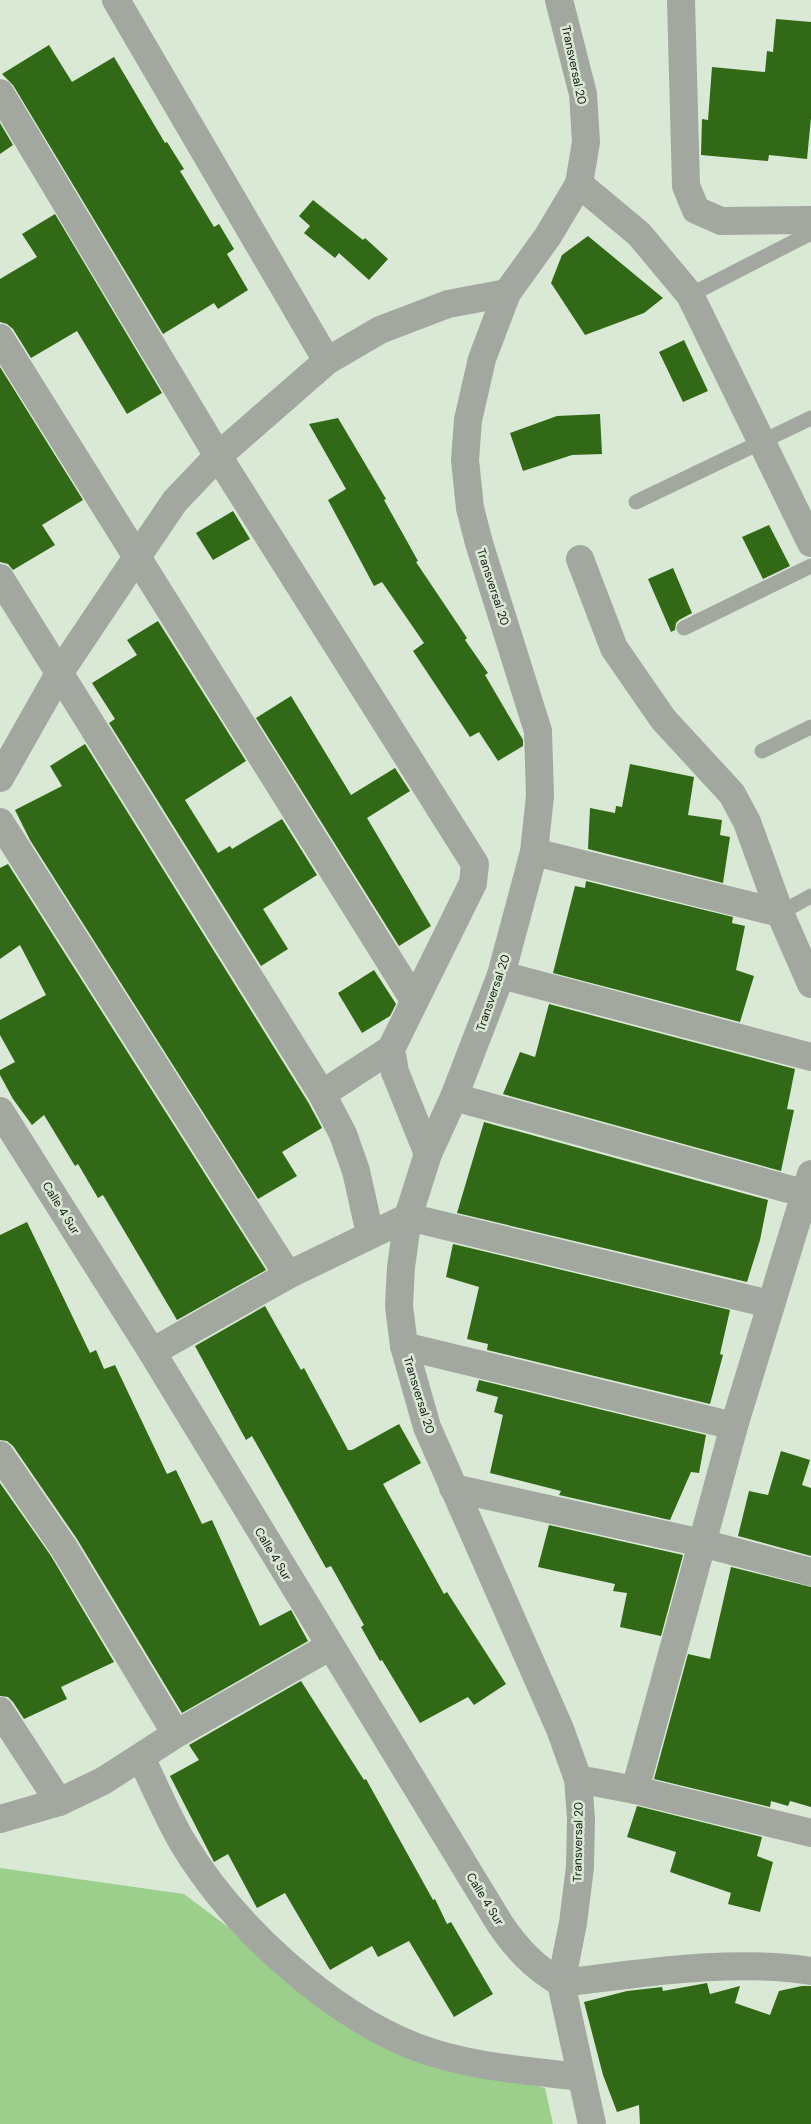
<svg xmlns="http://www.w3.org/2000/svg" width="811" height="2124" font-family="'DM Sans',sans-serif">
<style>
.green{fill:#9dcf8c}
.building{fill:#316917}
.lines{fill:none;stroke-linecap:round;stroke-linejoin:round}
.service{stroke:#a2a8a0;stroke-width:15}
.minor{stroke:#a2a8a0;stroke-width:28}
.labels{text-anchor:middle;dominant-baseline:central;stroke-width:5;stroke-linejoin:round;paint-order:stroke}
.street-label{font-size:12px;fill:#131811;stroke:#dae9d5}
</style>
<rect width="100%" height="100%" fill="#dae9d5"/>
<polygon class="green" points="0,1868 184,1894 389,2048 545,2088 553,2124 0,2124"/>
<g class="building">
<polygon points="776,19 811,22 811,118 807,159 769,155 768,161 701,155 702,119 708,120 712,67 765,72 767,51 773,52"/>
<polygon points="49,45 72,82 114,57 165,143 167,142 184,169 180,171 214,227 219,224 234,249 227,254 248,290 218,309 214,303 163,334 13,85 2,74"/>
<polygon points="0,123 13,145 0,154"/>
<polygon points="313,200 363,240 365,238 388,259 369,280 339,253 335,258 304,233 310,226 299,216"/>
<polygon points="55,214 162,393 127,414 77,331 31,358 13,329 7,324 0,322 0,279 37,257 22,234"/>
<polygon points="588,236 663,298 644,313 585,335 551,283 562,255"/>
<polygon points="684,340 708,391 683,402 659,352"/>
<polygon points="0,367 83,500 42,525 55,545 13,570 8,564 0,562"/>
<polygon points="600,414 602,454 572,455 523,471 510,433 557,416"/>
<polygon points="338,418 386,499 384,500 418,561 416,562 467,638 465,640 488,673 485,675 523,740 523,746 498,761 479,732 470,737 413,651 424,643 382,582 374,586 328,500 346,489 309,424"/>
<polygon points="233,511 250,539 213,560 196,533"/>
<polygon points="769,525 790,566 763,579 742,537"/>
<polygon points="673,568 692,613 679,620 676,623 675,630 671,632 648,579"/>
<polygon points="158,621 246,761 185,800 218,853 230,846 232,849 282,819 317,875 263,909 288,949 261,966 109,723 115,719 92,683 137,655 127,640"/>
<polygon points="291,696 351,795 395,768 410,791 367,818 431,926 399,946 256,718"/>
<polygon points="85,744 308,1102 322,1128 282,1152 297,1176 258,1199 30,840 15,810 62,786 50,766"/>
<polygon points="630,764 694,777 688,815 722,820 720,835 730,837 723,883 588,849 590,808 615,813 616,806 622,807"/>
<polygon points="8,864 266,1270 177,1320 103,1195 98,1198 78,1164 75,1166 44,1115 32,1125 13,1099 0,1075 0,1070 15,1062 0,1035 0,1020 46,995 20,945 0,959 0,868"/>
<polygon points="586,881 733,917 732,923 745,926 736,970 754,976 740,1022 553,973 575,886 585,888"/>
<polygon points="374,970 396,1004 390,1016 362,1033 338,993"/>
<polygon points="549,1004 795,1069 787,1109 794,1110 781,1171 503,1094 520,1052 535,1057"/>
<polygon points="484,1122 768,1200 760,1240 747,1282 457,1213"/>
<polygon points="27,1222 90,1353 96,1350 104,1369 115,1365 167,1474 176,1470 202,1524 212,1520 260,1626 291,1610 308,1641 182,1713 77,1539 13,1446 7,1441 0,1440 0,1235"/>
<polygon points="453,1244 730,1310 720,1354 723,1355 710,1404 487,1350 488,1344 467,1339 479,1287 446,1277"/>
<polygon points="265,1306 301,1370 304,1368 348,1450 352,1450 399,1424 421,1463 383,1484 444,1594 447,1592 506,1684 474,1705 468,1697 420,1723 382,1660 380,1661 361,1627 364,1625 331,1566 326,1568 252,1436 246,1440 195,1346"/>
<polygon points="479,1380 706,1435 699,1473 691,1472 670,1520 559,1495 561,1491 490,1473 503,1415 494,1412 498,1397 476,1391"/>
<polygon points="781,1451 810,1460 802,1485 811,1488 811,1556 738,1536 749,1491 768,1495"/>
<polygon points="0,1483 51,1556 114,1662 61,1687 67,1699 24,1719 13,1702 8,1697 0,1696"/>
<polygon points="549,1525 683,1555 661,1636 620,1627 627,1593 613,1591 615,1584 538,1567"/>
<polygon points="731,1567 811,1587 811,1807 790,1801 788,1806 771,1801 770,1807 654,1779 688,1654 710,1659"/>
<polygon points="301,1681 364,1780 366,1779 433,1900 435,1899 447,1924 451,1922 493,1994 454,2017 409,1941 378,1957 372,1946 330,1970 285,1893 257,1908 228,1854 214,1862 170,1776 199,1760 189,1745"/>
<polygon points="637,1806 762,1837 757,1856 773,1862 760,1912 728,1904 731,1893 670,1872 676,1852 627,1837"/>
<polygon points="707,1983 710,1994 740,1986 735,2003 770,2015 779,1991 802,1986 811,1986 811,2124 640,2124 639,2105 617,2112 603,2075 584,2002 627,1991 662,1987 663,1991"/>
</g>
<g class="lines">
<g class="service">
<polyline points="690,295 811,233"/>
<polyline points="636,502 811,418"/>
<polyline points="684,628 811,566"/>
<polyline points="762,751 811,727"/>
<polyline points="780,913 811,896"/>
</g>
<g class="minor">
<polyline points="116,0 327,361"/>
<polyline points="559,0 583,94 586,142 579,184 548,236 507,293 482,359 468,420 465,460 470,508 479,543 538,731 540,796 534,852 501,975 454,1097 428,1154 408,1217 401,1267 399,1306 404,1346 427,1427 560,1729 578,1779 581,1819 580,1867 573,1923 561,1983 592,2124"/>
<polyline points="681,0 686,186 696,210 721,221 811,220"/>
<polyline points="0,93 218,456 475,864 473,883 391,1049 395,1072 428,1154"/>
<polyline points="579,184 639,234 690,295 811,543"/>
<polyline points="0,338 414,1000"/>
<polyline points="580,559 614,648 663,719 732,794 747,822 780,913 811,984"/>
<polyline points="0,578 322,1094 343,1134 356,1171 370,1234"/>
<polyline points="0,778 60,672 137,557 175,501 218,456 327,361 380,330 448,304 507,293"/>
<polyline points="0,822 288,1275"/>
<polyline points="534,852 780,913"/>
<polyline points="501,975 811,1057"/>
<polyline points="322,1094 391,1049"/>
<polyline points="454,1097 803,1193"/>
<path d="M0 1111 152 1352 500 1924C517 1949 534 1967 561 1983"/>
<polyline points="404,1346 734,1426"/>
<polyline points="152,1352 288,1275 408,1217 770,1304"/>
<polyline points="0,1455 64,1548 176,1734"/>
<polyline points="453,1488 702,1543 811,1572"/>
<polyline points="0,1711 59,1802"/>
<path d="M141 1758C155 1786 167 1816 183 1843 232 1925 327 2012 416 2047 468 2067 526 2070 580 2077"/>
<polyline points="578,1779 635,1790 811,1833"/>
<polyline points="635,1790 734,1426 811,1174"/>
<polyline points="0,1819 59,1802 103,1781 176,1734 329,1647"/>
<path d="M561 1983C639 1974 733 1958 811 1971"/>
</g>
</g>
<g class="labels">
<g class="street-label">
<text transform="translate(574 65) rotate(78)">Transversal 20</text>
<text transform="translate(493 587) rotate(72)">Transversal 20</text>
<text transform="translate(493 993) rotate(-71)">Transversal 20</text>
<text transform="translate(61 1208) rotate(58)">Calle 4 Sur</text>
<text transform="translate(419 1395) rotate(73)">Transversal 20</text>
<text transform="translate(273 1554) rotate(59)">Calle 4 Sur</text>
<text transform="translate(578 1842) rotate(-89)">Transversal 20</text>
<text transform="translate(485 1899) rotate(58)">Calle 4 Sur</text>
</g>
</g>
</svg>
